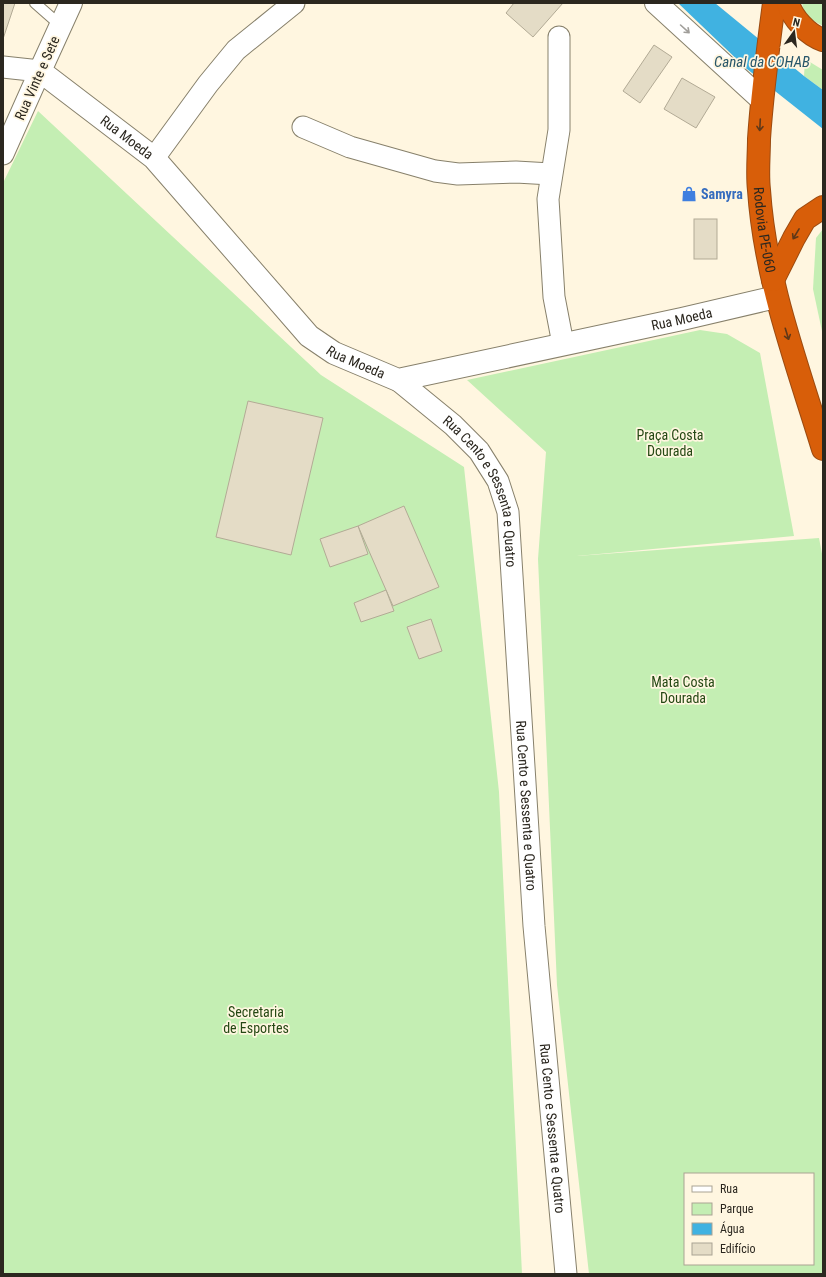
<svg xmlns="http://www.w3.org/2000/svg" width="826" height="1277" font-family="'Roboto Condensed',sans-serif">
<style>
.green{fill:#c4eeb3;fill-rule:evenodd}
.water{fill:#40b2e1}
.building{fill:#e4dcc6;stroke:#b2aa95}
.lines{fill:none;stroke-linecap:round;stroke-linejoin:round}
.lane-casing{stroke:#87806b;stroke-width:12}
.street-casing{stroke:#87806b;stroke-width:23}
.secondary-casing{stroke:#87806b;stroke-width:24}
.highway-casing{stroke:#9b4b11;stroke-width:24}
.lane{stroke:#fff;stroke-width:10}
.street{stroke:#fff;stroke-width:21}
.secondary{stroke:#fff;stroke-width:22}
.highway{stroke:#d85e09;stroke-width:22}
.oneway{stroke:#a09e9a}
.oneway2{stroke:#5f3818}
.labels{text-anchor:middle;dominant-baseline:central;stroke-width:3.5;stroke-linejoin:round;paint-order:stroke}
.street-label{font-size:14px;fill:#2b271f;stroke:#fff6e0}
.shop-label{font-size:14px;font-weight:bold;fill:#366cbe;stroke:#fff6e0;text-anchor:start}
.park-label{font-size:14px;fill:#254813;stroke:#fff6e0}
.water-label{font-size:15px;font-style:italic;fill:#275569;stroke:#fff6e0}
</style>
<rect width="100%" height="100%" fill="#fff6e0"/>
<g class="green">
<polygon points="802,3 823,3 823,26 805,16"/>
<polygon points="805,59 823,70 823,90 804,76"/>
<polygon points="38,111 321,375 464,467 499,792 522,1274 3,1274 3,183"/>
<polygon points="823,229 823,336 813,289 816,238"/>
<path d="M700 330 727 334 760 353 794 536 577 556 819 538 823 559V1274H589L557 985 538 559 546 452 467 380ZM685 1174H813V1264H685Z"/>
</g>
<polygon class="water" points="678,3 715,3 804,76 823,90 823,129 747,69"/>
<g class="building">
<polygon points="3,3 15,3 3,39"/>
<polygon points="514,3 563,3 533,37 506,13"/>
<polygon points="654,45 672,57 640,103 623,91"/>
<polygon points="682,78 715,97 696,128 664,109"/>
<rect x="694" y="219" width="23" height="40"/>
<polygon points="248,401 323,418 291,555 216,537"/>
<polygon points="404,506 439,587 393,606 358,526"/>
<polygon points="358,526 368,554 330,567 320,539"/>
<polygon points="386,590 394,611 361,622 354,603"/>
<polygon points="431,619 442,651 419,659 407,627"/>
</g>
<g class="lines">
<g class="lane-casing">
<polyline id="lane" points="35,3 60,25"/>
</g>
<g class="street-casing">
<g id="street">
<polyline points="559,37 559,130 548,199 554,297 563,344"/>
<polyline points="3,67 40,71 3,154"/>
<polyline points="303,127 350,147 435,171 458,174 516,172 551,174"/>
<polyline points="154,158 208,84 236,50 294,3"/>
<path id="s1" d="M398 380 453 425 479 451 498 481 508 512 534 926 566 1274"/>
</g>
</g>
<g class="secondary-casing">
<g id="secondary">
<path id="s2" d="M71 3 40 71 154 158 309 336 334 353 398 380 682 319 776 297"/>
<polyline points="656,3 762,100"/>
</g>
</g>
<g class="highway-casing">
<g id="highway">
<path id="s3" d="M774 3C768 48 762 93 759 139 759 156 757 173 759 190 765 280 797 364 823 449"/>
<path d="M788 3C792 18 808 35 823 40"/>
<polyline points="773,280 794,238 805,219 823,207"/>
</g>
</g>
<use href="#lane" class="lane"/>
<use href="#street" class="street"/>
<use href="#secondary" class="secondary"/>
<use href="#highway" class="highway"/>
</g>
<defs><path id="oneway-shaft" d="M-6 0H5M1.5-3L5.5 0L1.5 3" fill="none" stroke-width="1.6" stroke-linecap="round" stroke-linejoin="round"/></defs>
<use class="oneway" href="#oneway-shaft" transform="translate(685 29) rotate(42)"/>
<g class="oneway2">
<use href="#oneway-shaft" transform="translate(760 125) rotate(93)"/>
<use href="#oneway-shaft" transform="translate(796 234) rotate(121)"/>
<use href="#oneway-shaft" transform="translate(787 334) rotate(73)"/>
</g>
<defs>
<g id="shop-bare" transform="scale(1.2)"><path d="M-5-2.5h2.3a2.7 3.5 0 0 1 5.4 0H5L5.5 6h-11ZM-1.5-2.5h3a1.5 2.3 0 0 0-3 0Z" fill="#3f7fe0" stroke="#fff6e0" stroke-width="2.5" paint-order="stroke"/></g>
</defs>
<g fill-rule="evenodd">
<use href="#shop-bare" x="689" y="194"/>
</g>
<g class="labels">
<g class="street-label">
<text transform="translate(37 78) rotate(-66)">Rua Vinte e Sete</text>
<text stroke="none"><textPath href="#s2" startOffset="184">Rua Moeda</textPath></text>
<text stroke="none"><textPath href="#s3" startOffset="228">Rodovia PE-060</textPath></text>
<text stroke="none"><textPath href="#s2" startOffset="844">Rua Moeda</textPath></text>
<text stroke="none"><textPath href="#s2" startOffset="508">Rua Moeda</textPath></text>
<text stroke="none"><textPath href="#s1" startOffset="146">Rua Cento e Sessenta e Quatro</textPath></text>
<text stroke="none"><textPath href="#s1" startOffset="470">Rua Cento e Sessenta e Quatro</textPath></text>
<text stroke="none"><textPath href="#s1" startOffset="794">Rua Cento e Sessenta e Quatro</textPath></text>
</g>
<g class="shop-label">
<text x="701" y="194">Samyra</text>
</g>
<g class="park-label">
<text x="670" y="435">Praça Costa<tspan x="670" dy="16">Dourada</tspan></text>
<text x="683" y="682">Mata Costa<tspan x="683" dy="16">Dourada</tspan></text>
<text x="256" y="1012">Secretaria<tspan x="256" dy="16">de Esportes</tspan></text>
</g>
<g class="water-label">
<text x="762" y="62">Canal da COHAB</text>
</g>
</g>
<rect width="826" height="1277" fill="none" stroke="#2b271f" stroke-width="8"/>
<rect x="684" y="1173" width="130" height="92" fill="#fff6e0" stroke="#aaa393"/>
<rect x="692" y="1186" width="20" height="6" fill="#ffffff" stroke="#aaa393"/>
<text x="720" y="1193" font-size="12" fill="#2b271f">Rua</text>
<rect x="692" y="1203" width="20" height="12" fill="#c4eeb3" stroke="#aaa393"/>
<text x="720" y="1213" font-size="12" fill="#2b271f">Parque</text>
<rect x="692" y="1223" width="20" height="12" fill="#40b2e1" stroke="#aaa393"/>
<text x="720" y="1233" font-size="12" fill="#2b271f">Água</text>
<rect x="692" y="1243" width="20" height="12" fill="#e4dcc6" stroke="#aaa393"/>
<text x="720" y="1253" font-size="12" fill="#2b271f">Edifício</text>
<g transform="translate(794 32) rotate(14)" stroke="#fff6e0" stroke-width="3" paint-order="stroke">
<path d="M0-3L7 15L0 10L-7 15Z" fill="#2b271f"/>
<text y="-6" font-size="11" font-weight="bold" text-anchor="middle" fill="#2b271f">N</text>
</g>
</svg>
